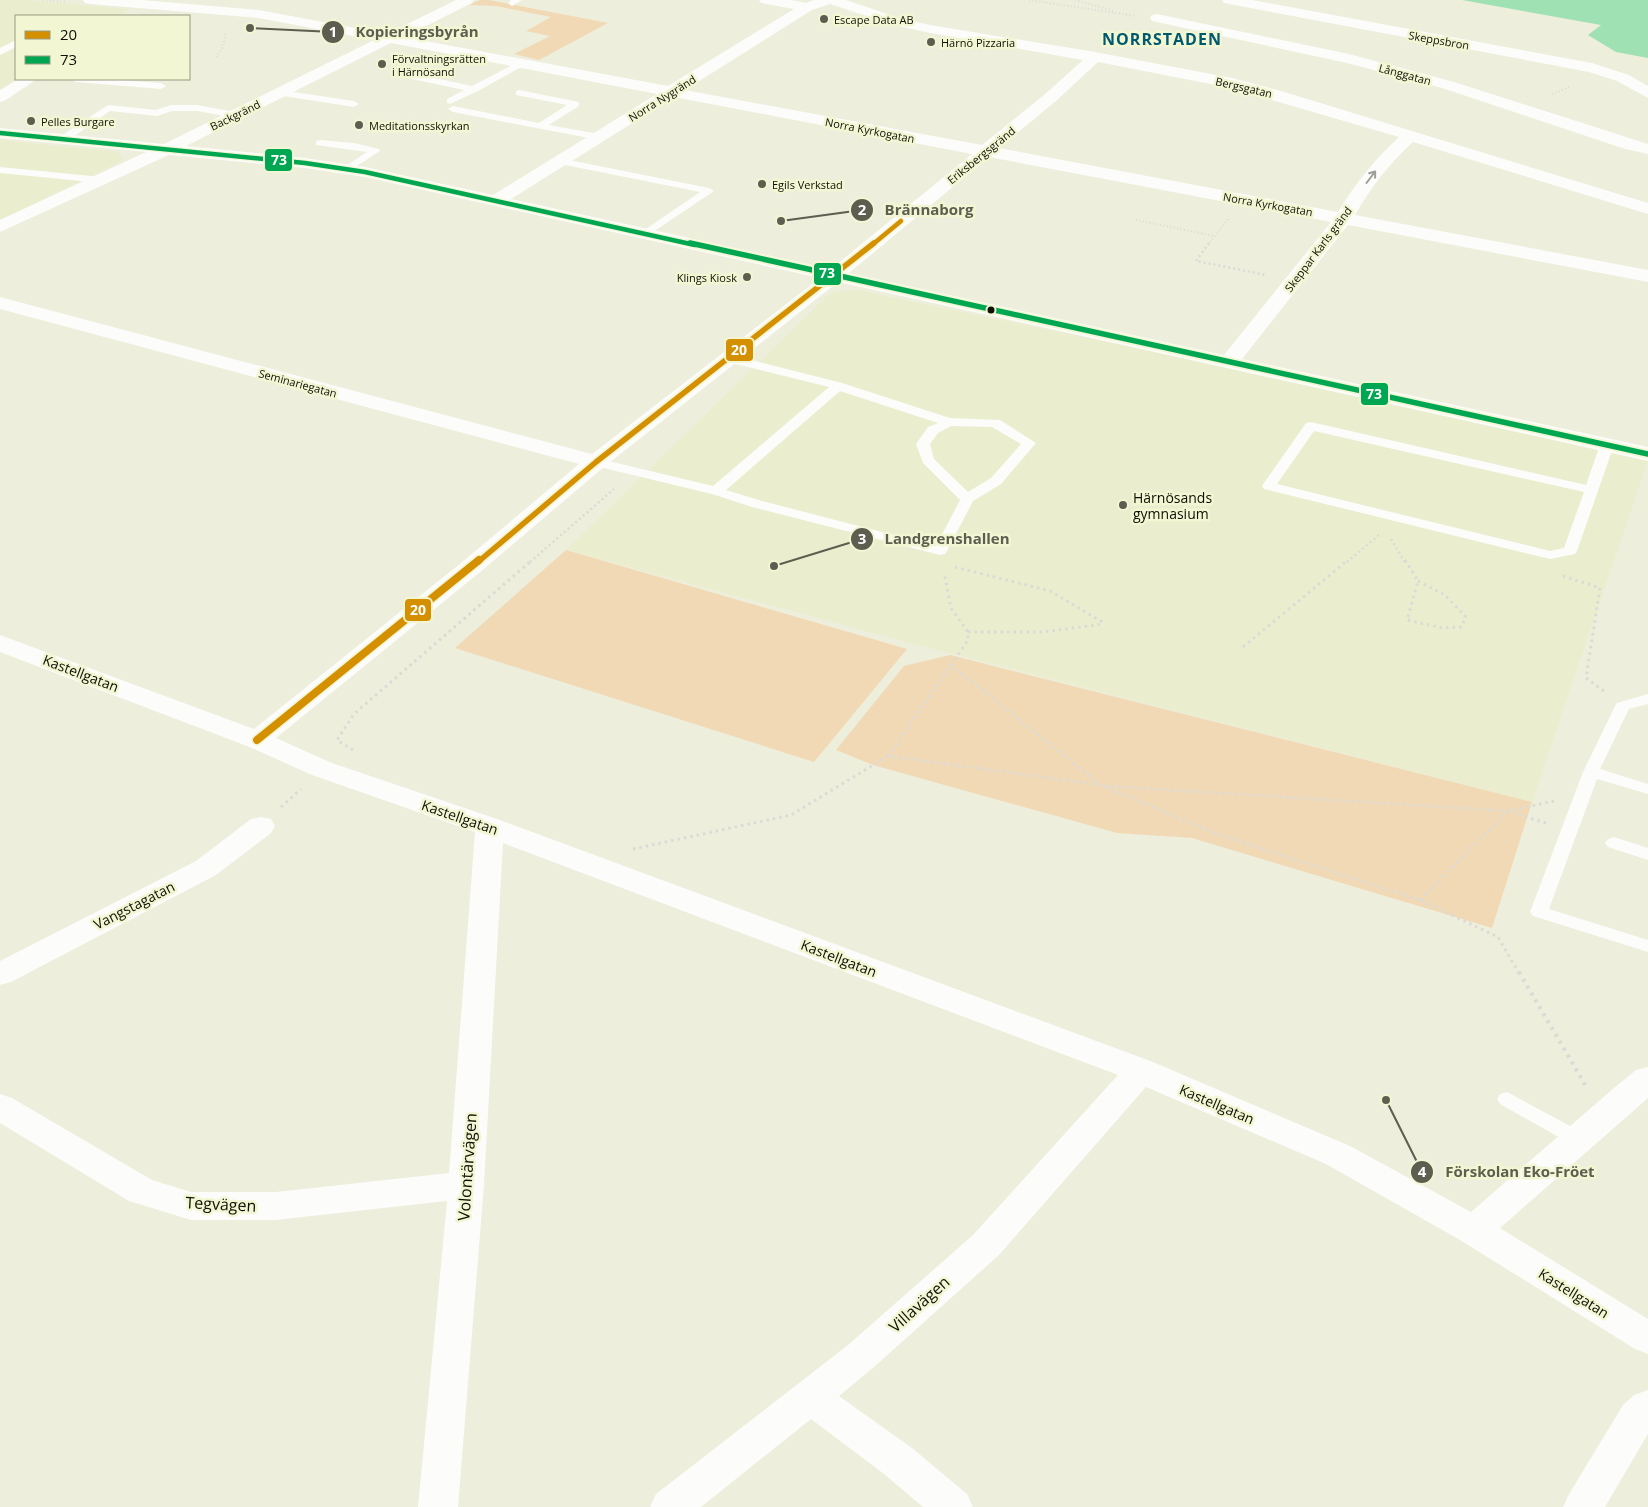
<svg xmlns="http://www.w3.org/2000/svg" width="1648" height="1507" font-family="'Open Sans',sans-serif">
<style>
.built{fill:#ebeece}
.green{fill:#f2d9b5}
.water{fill:#a0e1b4}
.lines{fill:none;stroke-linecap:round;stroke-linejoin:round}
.path-far3{stroke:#dbdbd6;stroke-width:2;stroke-dasharray:1 2.5;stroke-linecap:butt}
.path-far2{stroke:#dbdbd6;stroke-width:2.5;stroke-dasharray:2 3;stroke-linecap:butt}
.path-far1{stroke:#dbdbd6;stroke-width:3;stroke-dasharray:2.5 4;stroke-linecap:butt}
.path{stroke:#dbdbd6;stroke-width:4;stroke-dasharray:3 5;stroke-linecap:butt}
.lane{fill:#fcfcfa;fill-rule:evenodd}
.street{fill:#fcfcfa;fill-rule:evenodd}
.bus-1-far2-casing{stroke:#f3f6d3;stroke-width:7}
.bus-1-far1-casing{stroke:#f3f6d3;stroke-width:9}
.bus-1-casing{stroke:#f3f6d3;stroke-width:11}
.bus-2-far1-casing{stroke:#f3f6d3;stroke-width:7}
.bus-2-casing{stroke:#f3f6d3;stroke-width:9}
.bus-1-far2{stroke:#d49001;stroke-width:4.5}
.bus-1-far1{stroke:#d49001;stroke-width:5.5}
.bus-1{stroke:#d49001;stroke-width:8}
.bus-2-far1{stroke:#00a651;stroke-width:4.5}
.bus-2{stroke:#00a651;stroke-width:5.5}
.oneway{stroke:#9d9e98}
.poi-dot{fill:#5d5e50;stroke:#f3f6d3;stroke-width:2}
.bus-dot{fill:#0f1005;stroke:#f3f6d3;stroke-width:2}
.labels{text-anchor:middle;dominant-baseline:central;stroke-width:5;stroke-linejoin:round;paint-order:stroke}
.far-poi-label{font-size:11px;fill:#0f1005;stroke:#f3f6d3;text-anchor:start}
.far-street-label{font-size:11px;fill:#0f1005;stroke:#f3f6d3}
.poi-label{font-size:14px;fill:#0f1005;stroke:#f3f6d3;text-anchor:start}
.street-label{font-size:14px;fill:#0f1005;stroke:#f3f6d3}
.far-district-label{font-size:16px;font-weight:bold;letter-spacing:1px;fill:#00596f;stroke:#f3f6d3}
.near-street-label{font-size:16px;fill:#0f1005;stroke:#f3f6d3}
.leader{fill:none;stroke:#5d5e50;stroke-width:2}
.callout-dot{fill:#5d5e50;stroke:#f3f6d3;stroke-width:2}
.mark-label{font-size:15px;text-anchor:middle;font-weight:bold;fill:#fff}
.callout-label{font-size:15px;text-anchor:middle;font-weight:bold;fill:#5d5e50;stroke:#f3f6d3;stroke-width:5;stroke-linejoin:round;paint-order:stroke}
.line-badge{stroke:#f3f6d3;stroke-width:2}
.badge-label{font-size:14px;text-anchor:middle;font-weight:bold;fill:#fff}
</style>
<rect width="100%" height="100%" fill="#edeedb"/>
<g class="built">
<polygon points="0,0 25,0 129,9 117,16 16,16 17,79 0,90"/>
<polygon points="0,140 118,152 123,160 0,220"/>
<polygon points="857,290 1648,454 1648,460 1532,802 914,644 566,550 827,296 834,292"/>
</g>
<g class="green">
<polygon points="480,0 489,0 608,23 539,60 514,54 550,36 526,31 551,17 496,6 469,5"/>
<polygon points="566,550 907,649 814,762 455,648"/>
<polygon points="950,655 1532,802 1492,928 1192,838 1117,833 873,765 836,750 904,666"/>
</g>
<polygon class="water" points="1462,0 1648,0 1648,58 1616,52 1588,35 1601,25"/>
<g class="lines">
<g class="path-far3">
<polyline points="43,0 67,2"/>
<polyline points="1029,0 1136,16"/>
<polyline points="1075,0 1111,10 1115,13"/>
<polyline points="216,57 223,47 226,32"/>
<polyline points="1552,94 1569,87"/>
<polyline points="1136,220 1215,236"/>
<polyline points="1208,245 1228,219"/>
</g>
<g class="path-far2">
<polyline points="1209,243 1196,261 1266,275"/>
<polyline points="1391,539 1405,562"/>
<polyline points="530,562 614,489"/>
<polyline points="1347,562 1379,535"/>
</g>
<g class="path-far1">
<polyline points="1405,560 1418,581"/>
<polyline points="955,567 1050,591 1106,624"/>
<polyline points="1563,576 1600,588 1586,678 1605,692"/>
<polygon points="1418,581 1445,595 1466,617 1461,627 1443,628 1407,620"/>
<polyline points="968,632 1043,632 1104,624"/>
<polyline points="1243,647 1348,560"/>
<polyline points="951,665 1099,784"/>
<polyline points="353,750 337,740 354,714 532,560"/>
<polyline points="888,756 968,640 968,632 951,608 944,572"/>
<polyline points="1105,786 1508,811 1554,801"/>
<polyline points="281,807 301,789"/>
<polyline points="633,849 791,815 888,756 1101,785 1214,833 1420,900 1498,937 1519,973"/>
<polyline points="1420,900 1508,811 1546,823"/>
</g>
<polyline class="path" points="1519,972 1587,1088"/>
<g class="lane">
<polygon points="511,0 522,0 512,6 508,3"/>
<polygon points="16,40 16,47 0,55 0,48"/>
<polygon points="520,61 525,64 523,66 478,91 450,104 447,103 447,99 464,90 407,78 402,75 407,72 472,86"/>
<polygon points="71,79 107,79 161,83 166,86 161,89 76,82"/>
<polygon points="280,90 354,101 359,104 354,107 277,95 277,91"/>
<polygon points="519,90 579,102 579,106 549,125 599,134 604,137 599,140 453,112 448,109 453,106 539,123 567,105 516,95 516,91"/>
<polygon points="108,105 156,110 171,105 197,105 235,112 240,115 235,118 197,111 172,111 157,116 110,111 66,142 58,142 58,138"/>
<polygon points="320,140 354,143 379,149 380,151 348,172 343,169 344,167 367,152 316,145 316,141"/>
<polygon points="559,158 709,188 714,191 644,238 639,235 640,233 700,192 555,163 555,159"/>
<polygon points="0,167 101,177 106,180 101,183 0,173"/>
<path d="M728 354 842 383 950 418 1000 420 1036 443 1001 484 973 501 947 551 945 554 940 555 752 507 712 494 591 465 589 462 591 459 596 458 713 486 829 387 724 361 722 358ZM840 391 938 423 928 427 916 444 923 463 960 500 936 546 762 501 726 490ZM951 426 992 427 1021 444 991 478 968 492 934 459 930 444 938 433Z"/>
<path d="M1311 422 1586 485 1600 445 1607 441 1614 445 1577 551 1575 554 1550 559 1264 489 1262 486 1264 483 1306 423ZM1314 431 1584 492 1564 548 1550 551 1277 484Z"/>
<polygon points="1648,694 1648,704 1629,709 1600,769 1648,784 1648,794 1597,779 1549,909 1648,940 1648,952 1533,916 1530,912 1583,772 1615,706 1617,703"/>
<polygon points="1614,837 1648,848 1648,860 1608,847 1605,843 1608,839"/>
<polygon points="1507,1092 1585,1134 1588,1139 1585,1144 1578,1147 1571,1144 1500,1104 1497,1099 1500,1094"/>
</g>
<g class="street">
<path d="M83 0H142L259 10 387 34 456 0H474L472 3 404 37 668 86 794 9 761 3 759 0H791L806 3 814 0H846L899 18 930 25 1095 52 1232 78 1281 91 1648 203V214L1413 142C1389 164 1371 187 1355 215L1648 270V282L1348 225 1242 359 1648 447V461L838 282 604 467 479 573 276 738 332 763 500 820 1153 1062 1350 1146 1471 1212 1614 1088 1636 1070 1648 1067V1098L1500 1228 1648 1319V1354L1635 1349 1460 1240 1326 1164 1146 1087 999 1255 874 1367 839 1396 912 1448 967 1494 973 1507H923L884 1474 811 1419 701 1507H650L656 1494 848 1345 973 1235 1118 1075 503 843 484 1185 458 1507H418L447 1201 276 1220H191L129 1201 0 1123V1094L12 1098 152 1180 191 1192H276L449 1173 475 832 312 775 247 746 0 652V635L254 729 461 563 579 464 0 309V297L592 454 820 278 365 177 305 168 169 155 0 232V220L146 152 0 138V128L164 144 374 40 259 18 90 4 85 3ZM830 4 890 24 930 33 1083 60 1044 95 982 145 685 90 812 10ZM391 43 657 94 493 195 365 167 305 158 186 146ZM1098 62 1231 88 1399 137C1374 160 1355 184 1338 212L999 148 1056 101ZM674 97 972 154 831 269 511 199ZM989 157 1331 222 1224 355 849 273Z"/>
<polygon points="1222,0 1252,0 1592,63 1629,75 1648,86 1648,98 1617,81 1589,72 1229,4 1224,3"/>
<polygon points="1157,14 1349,54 1454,82 1648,144 1648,154 1625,149 1442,88 1347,63 1152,21 1150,18 1152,15"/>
<polygon points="18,79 37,79 6,100 0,102 0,90"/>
<polygon points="261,817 271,819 275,826 271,833 216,875 11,982 0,985 0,961 196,861 251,819"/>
<polygon points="1648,1390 1648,1434 1605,1507 1563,1507 1569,1494 1623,1405 1634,1395"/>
</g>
<g class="bus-1-far2-casing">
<polyline id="bus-1-far2" points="872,245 901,221"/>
</g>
<g class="bus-1-far1-casing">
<polyline id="bus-1-far1" points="478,562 596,462 874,243"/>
</g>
<g class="bus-1-casing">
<polyline id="bus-1" points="257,740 479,560"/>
</g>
<g class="bus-2-far1-casing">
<polyline id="bus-2-far1" points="0,133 305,163 365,172 695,245"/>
</g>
<g class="bus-2-casing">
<polyline id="bus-2" points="690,243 1648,454"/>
</g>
<use href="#bus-1-far2" class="bus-1-far2"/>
<use href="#bus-1-far1" class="bus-1-far1"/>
<use href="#bus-1" class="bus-1"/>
<use href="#bus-2-far1" class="bus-2-far1"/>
<use href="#bus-2" class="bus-2"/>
</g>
<defs><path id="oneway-shaft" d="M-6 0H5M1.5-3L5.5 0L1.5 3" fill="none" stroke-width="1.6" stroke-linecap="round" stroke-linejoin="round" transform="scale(1.25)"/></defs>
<use class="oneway" href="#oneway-shaft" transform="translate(1371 177) rotate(-53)"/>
<g class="poi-dot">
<circle cx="824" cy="19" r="5"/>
<circle cx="931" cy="42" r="5"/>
<circle cx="382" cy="64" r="5"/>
<circle cx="31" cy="121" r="5"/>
<circle cx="359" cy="125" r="5"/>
<circle cx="762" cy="184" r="5"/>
<circle cx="747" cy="277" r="5"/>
<circle cx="1123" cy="505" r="5"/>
</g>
<circle class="bus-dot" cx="991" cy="310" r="4.5"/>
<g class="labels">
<g class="far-poi-label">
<text x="834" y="19">Escape Data AB</text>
<text x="941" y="42">Härnö Pizzaria</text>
<text x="392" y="58">Förvaltningsrätten<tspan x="392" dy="13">i Härnösand</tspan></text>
<text x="41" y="121">Pelles Burgare</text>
<text x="369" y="125">Meditationsskyrkan</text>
<text x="772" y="184">Egils Verkstad</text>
<text x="737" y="277" text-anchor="end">Klings Kiosk</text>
</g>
<g class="far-street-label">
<text transform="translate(1439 40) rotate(10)">Skeppsbron</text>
<text transform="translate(1405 74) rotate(15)">Långgatan</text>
<text transform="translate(1244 87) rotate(13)">Bergsgatan</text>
<text transform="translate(662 98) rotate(-32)">Norra Nygränd</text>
<text transform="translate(235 115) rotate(-26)">Backgränd</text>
<text transform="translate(870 130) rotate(11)">Norra Kyrkogatan</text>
<text transform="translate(981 155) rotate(-39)">Eriksbergsgränd</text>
<text transform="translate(1268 204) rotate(10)">Norra Kyrkogatan</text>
<text transform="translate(1318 249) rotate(-53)">Skeppar Karls gränd</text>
<text transform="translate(298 383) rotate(15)">Seminariegatan</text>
</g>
<g class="poi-label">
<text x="1133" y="497">Härnösands<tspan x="1133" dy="16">gymnasium</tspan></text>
</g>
<g class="street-label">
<text transform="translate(81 673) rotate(21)">Kastellgatan</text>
<text transform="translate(460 817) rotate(19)">Kastellgatan</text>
<text transform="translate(134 905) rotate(-27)">Vangstagatan</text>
<text transform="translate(839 958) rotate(21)">Kastellgatan</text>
<text transform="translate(1217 1104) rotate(23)">Kastellgatan</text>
<text transform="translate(1574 1293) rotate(32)">Kastellgatan</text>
</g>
<g class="far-district-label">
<text x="1162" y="39">NORRSTADEN</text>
</g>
<g class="near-street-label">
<text transform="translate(467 1167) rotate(-86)">Volontärvägen</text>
<text transform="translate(221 1204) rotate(3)">Tegvägen</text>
<text transform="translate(919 1304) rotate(-42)">Villavägen</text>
</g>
</g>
<path class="leader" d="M250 28L333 32M781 221L862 210M774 566L862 539M1386 1100L1422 1172"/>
<g class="callout-dot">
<circle cx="250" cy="28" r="5"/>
<circle cx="781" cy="221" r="5"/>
<circle cx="774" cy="566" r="5"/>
<circle cx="1386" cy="1100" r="5"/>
<circle cx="333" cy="32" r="12"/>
<circle cx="862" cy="210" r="12"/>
<circle cx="862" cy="539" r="12"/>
<circle cx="1422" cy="1172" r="12"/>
</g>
<g class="mark-label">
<text x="333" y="37">1</text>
<text x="862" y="215">2</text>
<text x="862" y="544">3</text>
<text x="1422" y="1177">4</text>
</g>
<g class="callout-label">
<text x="417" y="37">Kopieringsbyrån</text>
<text x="929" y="215">Brännaborg</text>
<text x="947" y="544">Landgrenshallen</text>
<text x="1520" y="1177">Förskolan Eko-Fröet</text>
</g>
<g class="line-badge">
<rect x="264" y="148" width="29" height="24" rx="5" fill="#00a651"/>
<rect x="813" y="262" width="29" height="24" rx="5" fill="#00a651"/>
<rect x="725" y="338" width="29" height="24" rx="5" fill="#d49001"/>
<rect x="1360" y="382" width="29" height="24" rx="5" fill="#00a651"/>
<rect x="404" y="598" width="28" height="24" rx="5" fill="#d49001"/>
</g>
<g class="badge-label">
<text x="279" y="165">73</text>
<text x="827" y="278">73</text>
<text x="739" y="355">20</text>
<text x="1374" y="399">73</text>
<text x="418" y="615">20</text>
</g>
<rect x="15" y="15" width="175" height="65" fill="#f3f6d3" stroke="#989a81"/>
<rect x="25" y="31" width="25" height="8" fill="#d49001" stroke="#989a81"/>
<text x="60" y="40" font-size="15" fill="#0f1005">20</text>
<rect x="25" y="56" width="25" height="8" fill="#00a651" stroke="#989a81"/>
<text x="60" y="65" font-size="15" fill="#0f1005">73</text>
</svg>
